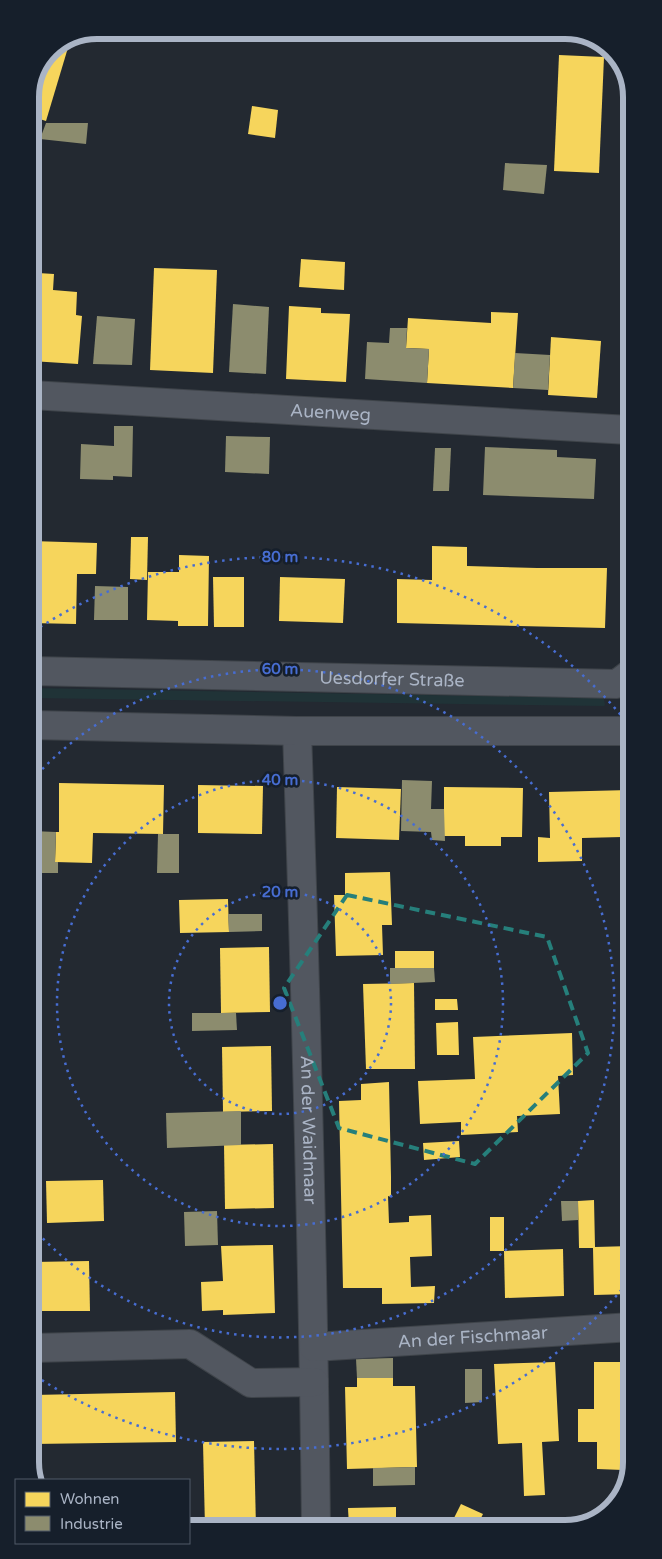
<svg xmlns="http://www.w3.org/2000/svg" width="662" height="1559" font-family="'Varela Round',sans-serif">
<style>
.green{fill:#203337}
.homes{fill:#f6d55c}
.industry{fill:#8c8c6e}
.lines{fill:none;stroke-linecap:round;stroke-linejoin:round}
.minor-casing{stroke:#3f444a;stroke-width:30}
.tertiary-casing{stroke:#3f444a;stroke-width:30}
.minor{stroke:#525760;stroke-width:28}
.tertiary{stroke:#525760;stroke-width:28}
.marked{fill:none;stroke:#267f7b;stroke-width:4;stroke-dasharray:10 6;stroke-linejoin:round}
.ring{fill:none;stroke:#476dd2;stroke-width:2.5;stroke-dasharray:2.5 5}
.labels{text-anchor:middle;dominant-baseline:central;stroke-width:5;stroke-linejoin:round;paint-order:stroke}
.street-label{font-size:18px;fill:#aab4c5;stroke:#161f2b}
.rim{fill:none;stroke:#aab4c5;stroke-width:6}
.centre{fill:#476dd2;stroke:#161f2b;stroke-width:2.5}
.ring-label{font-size:15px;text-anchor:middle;font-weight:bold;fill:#476dd2;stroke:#161f2b;stroke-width:5;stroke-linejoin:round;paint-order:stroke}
</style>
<rect width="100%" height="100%" fill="#232931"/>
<polygon class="green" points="32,688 601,698 604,699 605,705 604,706 32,698"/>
<g class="homes">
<polygon points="525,30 554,30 554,33 525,32"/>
<polygon points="70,41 46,121 30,116 30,93 50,49"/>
<polygon points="559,55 604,57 599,173 554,171"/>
<polygon points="252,106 278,110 275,138 248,134"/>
<polygon points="301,259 345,262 344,290 299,287"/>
<polygon points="154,268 217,270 213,373 150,370"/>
<polygon points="38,273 54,274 53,290 77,292 76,315 82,316 78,364 31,361 31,288 37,288"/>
<polygon points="289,306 321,308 321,313 350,314 346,382 286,379"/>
<polygon points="491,312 518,313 513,388 427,383 429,349 406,348 408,318 491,323"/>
<polygon points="551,337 601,341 597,398 548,395"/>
<polygon points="131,537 148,537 147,580 130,579"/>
<polygon points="31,541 97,543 96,574 77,574 76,624 31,623"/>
<polygon points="432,546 467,547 467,566 537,568 607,568 605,628 397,623 397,579 432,580"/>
<polygon points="179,555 209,556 208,626 178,626 178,621 147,620 148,572 179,572"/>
<polygon points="213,577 244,577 244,627 214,627"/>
<polygon points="280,577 345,579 343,623 279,621"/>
<polygon points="59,783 164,785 163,834 93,833 92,863 55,862 56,832 59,832"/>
<polygon points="198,785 263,786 262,834 198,833"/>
<polygon points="337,787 401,789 399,840 336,838"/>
<polygon points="444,787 523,788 522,837 501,837 501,846 465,846 465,836 444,836"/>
<polygon points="630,790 631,866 622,866 622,837 582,838 582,861 538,862 538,837 550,838 549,792"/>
<polygon points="390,872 392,925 382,925 383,955 336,956 334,895 345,895 345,873"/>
<polygon points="228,899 229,932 180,933 179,900"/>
<polygon points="269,947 270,1012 221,1013 220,948"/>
<rect x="395" y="951" width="39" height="17"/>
<polygon points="414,983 415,1069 366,1069 363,984"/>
<polygon points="435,999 457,999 458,1010 435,1010"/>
<polygon points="458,1022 459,1055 437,1055 436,1023"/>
<polygon points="572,1033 573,1075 558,1076 560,1114 517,1116 518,1132 461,1135 461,1122 420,1124 418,1081 475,1079 473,1037"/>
<polygon points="271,1046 272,1111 223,1112 222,1047"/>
<polygon points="389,1082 391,1177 391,1197 388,1196 389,1223 409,1222 409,1216 431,1215 432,1256 410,1257 411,1287 435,1286 434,1303 382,1304 382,1288 343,1288 339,1101 361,1100 361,1084"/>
<polygon points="459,1141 460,1157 424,1160 423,1143"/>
<polygon points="273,1144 274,1208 225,1209 224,1145"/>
<polygon points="103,1180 104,1221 47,1223 46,1181"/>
<polygon points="594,1200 595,1247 631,1246 632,1294 594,1295 593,1248 579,1248 578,1201"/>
<rect x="490" y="1217" width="14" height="34"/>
<polygon points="273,1245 275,1313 223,1315 223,1310 202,1311 201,1282 223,1281 221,1246"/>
<polygon points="563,1249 564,1296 505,1298 504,1251"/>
<polygon points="89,1261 90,1311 33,1311 33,1262"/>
<polygon points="555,1362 559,1441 542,1442 545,1495 524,1496 522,1443 498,1444 494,1364"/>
<polygon points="594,1362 632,1362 632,1409 624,1409 623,1470 597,1469 597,1442 578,1442 578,1409 594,1409"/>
<polygon points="357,1378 393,1378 393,1386 415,1386 417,1467 347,1469 345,1387 357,1387"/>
<polygon points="175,1392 176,1442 33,1444 33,1395"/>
<polygon points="254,1441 256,1528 205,1528 203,1442"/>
<polygon points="461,1504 483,1514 477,1526 450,1526"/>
<polygon points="396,1507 396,1527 349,1527 348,1508"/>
</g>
<g class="industry">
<polygon points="46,123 88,123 86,144 40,139"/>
<polygon points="505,163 547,165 544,194 503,190"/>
<polygon points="233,304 269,307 266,374 229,372"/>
<polygon points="97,316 135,319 132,365 93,364"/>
<polygon points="390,328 407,328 406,348 429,349 427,383 365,379 367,342 389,343"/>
<polygon points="515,353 550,355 548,390 513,388"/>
<polygon points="114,426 133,426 132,477 113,476 113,480 80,479 81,444 114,446"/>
<polygon points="226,436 270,437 269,474 225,472"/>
<polygon points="485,447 557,450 557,457 596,459 594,499 483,495"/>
<polygon points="435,448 451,448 449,491 433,491"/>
<polygon points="95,586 128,587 128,620 94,620"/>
<polygon points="402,780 432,781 431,809 444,809 445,841 432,840 431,832 401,831"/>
<polygon points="32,831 56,832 55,862 58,862 58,873 32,873"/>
<polygon points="158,834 179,834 179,873 157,873"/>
<polygon points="228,914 262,914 262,931 229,932"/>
<polygon points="390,968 434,968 435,982 390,984"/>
<polygon points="192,1013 236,1013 237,1030 192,1031"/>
<polygon points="241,1111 241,1145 167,1148 166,1113"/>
<polygon points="561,1201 578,1201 578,1220 562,1221"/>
<polygon points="217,1211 218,1245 185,1246 184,1212"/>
<polygon points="393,1358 393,1378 357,1378 356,1359"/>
<polygon points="465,1369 482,1369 482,1402 465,1403"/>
<polygon points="415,1467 415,1485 373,1486 373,1468"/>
</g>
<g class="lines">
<g class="minor-casing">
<g id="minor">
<path id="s1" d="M31 395 629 430"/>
<path id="s2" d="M32 671 617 684 630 674"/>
<path id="s3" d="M297 731C306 997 313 1262 316 1527"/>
<path id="s4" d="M314 1347 632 1327"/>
<polyline points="33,1348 190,1344 251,1383 314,1382"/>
</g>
</g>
<g class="tertiary-casing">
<polyline id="tertiary" points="32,725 297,731 630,731"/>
</g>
<use href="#minor" class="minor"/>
<use href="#tertiary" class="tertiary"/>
</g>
<path class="marked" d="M347 895 547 937 588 1053 475 1164 339 1128 284 988Z"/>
<g class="ring">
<circle cx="280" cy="1003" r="111"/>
<circle cx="280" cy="1003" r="223"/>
<path d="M32 780A334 334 0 1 1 34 1229"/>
<path d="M631 1278A446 446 0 0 1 34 1375M34 631A446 446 0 0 1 629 725"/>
</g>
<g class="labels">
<g class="street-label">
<text stroke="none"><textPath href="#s1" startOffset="300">Auenweg</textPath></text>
<text stroke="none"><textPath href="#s2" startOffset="360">Uesdorfer Straße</textPath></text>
<text stroke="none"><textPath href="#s3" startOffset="399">An der Waidmaar</textPath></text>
<text stroke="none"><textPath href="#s4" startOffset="159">An der Fischmaar</textPath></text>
</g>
</g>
<path d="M0 0H662V1559H0ZM97 39H565A58 58 0 0 1 623 97V1462A58 58 0 0 1 565 1520H97A58 58 0 0 1 39 1462V97A58 58 0 0 1 97 39Z" fill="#161f2b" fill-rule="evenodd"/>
<path class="rim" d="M97 39H565A58 58 0 0 1 623 97V1462A58 58 0 0 1 565 1520H97A58 58 0 0 1 39 1462V97A58 58 0 0 1 97 39Z"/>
<circle cx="280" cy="1003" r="8" class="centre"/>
<g class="ring-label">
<text x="280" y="562">80 m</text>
<text x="280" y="674">60 m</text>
<text x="280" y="785">40 m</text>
<text x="280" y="897">20 m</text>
</g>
<rect x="15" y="1479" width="175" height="65" fill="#161f2b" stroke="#515b69"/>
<rect x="25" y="1492" width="25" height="15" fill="#f6d55c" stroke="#515b69"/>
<text x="60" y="1504" font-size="15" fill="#aab4c5">Wohnen</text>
<rect x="25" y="1516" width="25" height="15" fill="#8c8c6e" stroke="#515b69"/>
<text x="60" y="1529" font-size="15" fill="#aab4c5">Industrie</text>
</svg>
